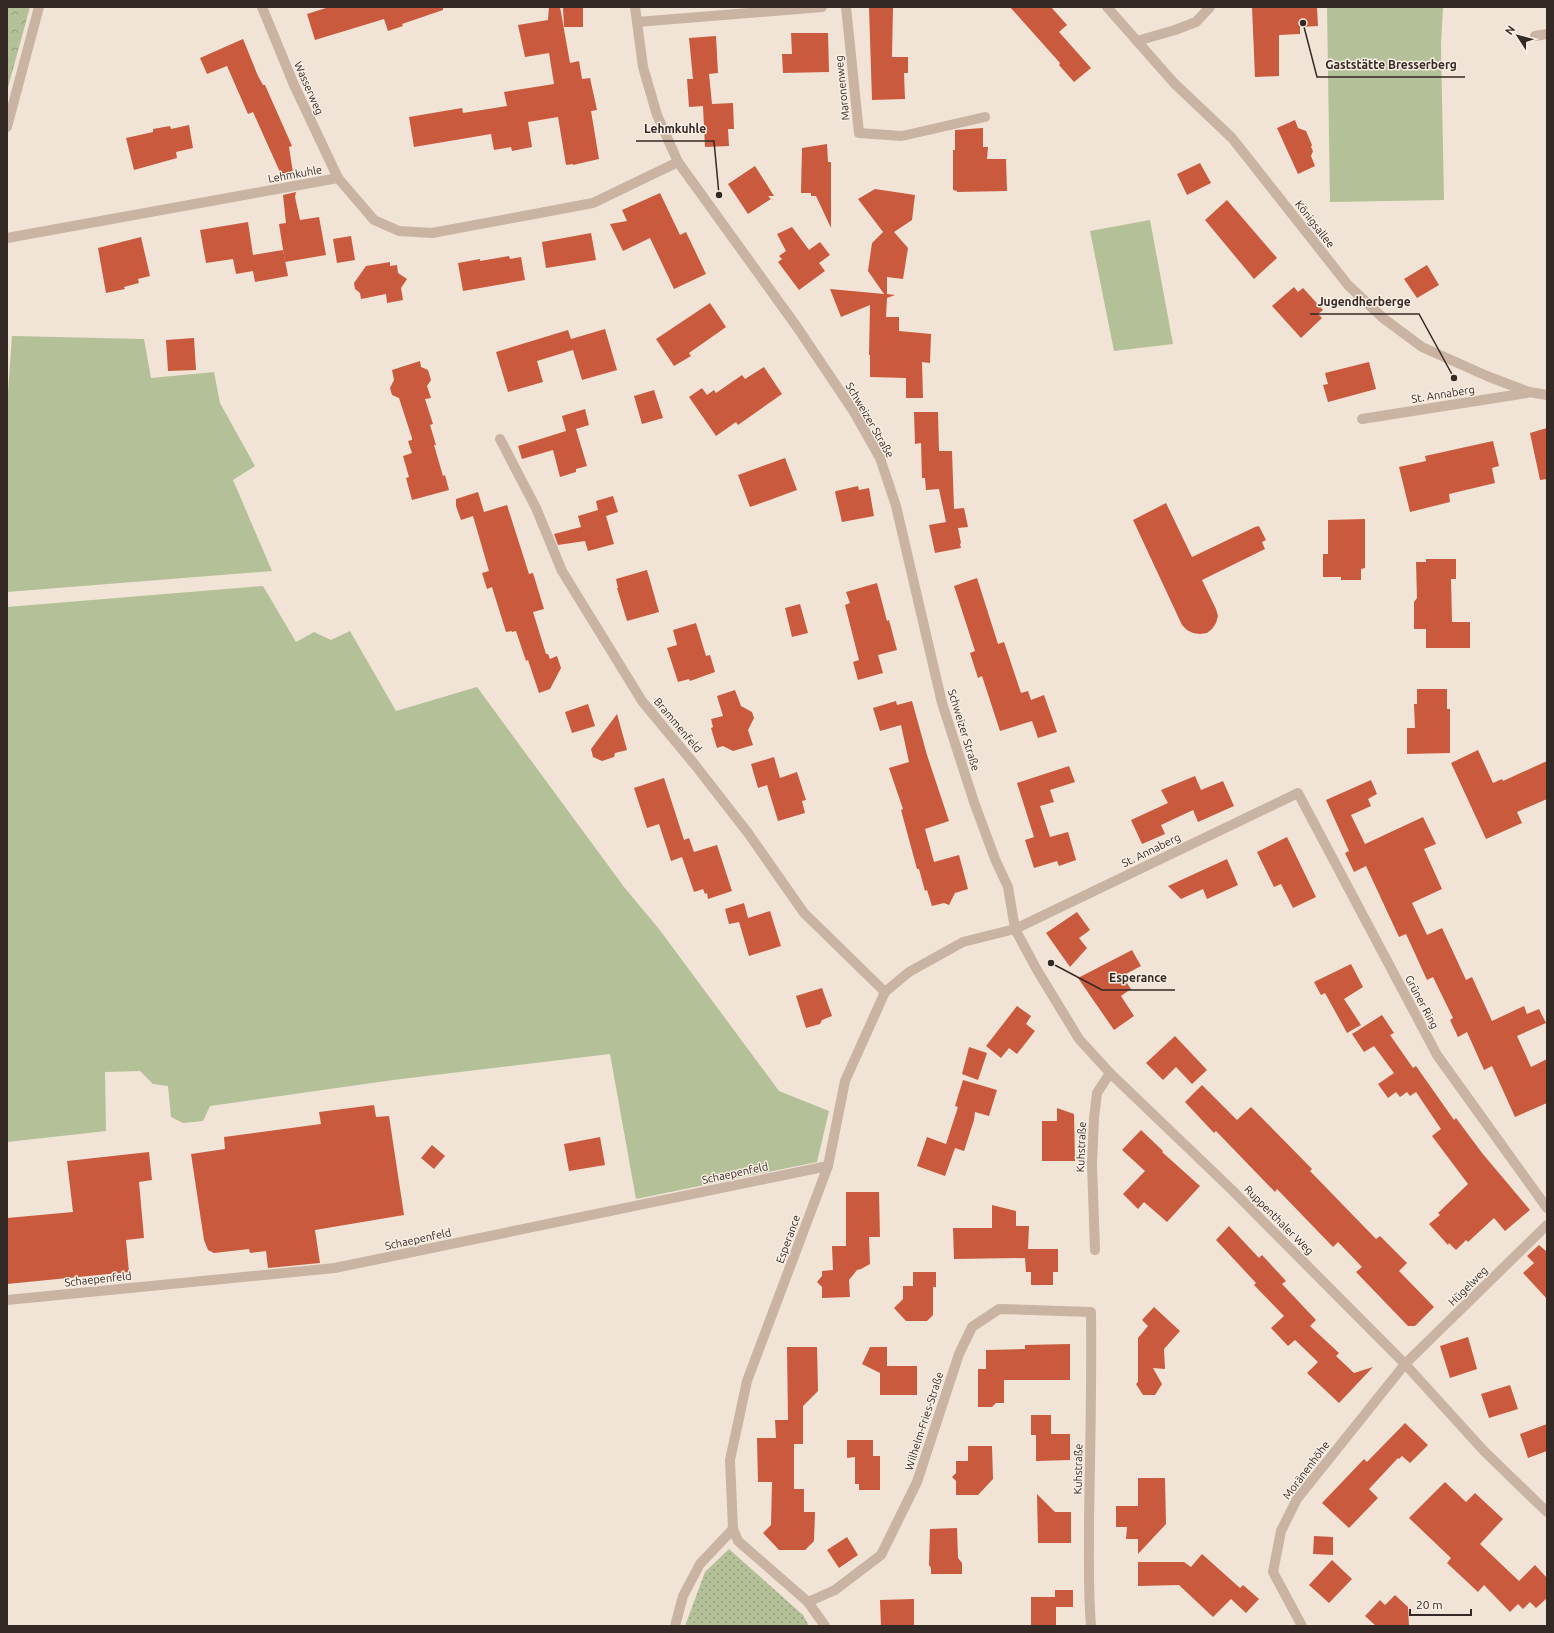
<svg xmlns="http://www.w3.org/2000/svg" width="1554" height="1633" font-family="Ubuntu,sans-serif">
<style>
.grass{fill:#b4c097}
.forest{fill:url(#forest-crowns)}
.park{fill:url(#park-dots)}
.building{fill:#c95a3d}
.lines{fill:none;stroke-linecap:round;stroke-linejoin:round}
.lane{stroke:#c9b3a3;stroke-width:10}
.street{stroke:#c9b3a3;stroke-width:10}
.labels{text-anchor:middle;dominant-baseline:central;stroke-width:3;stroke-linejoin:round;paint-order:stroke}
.street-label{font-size:11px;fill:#342925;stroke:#f9eee3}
.leader{fill:none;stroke:#342925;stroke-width:1.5}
.callout-dot{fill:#342925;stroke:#f9eee3;stroke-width:1.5}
.callout-label{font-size:12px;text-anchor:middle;font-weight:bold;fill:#342925;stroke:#f9eee3;stroke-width:3;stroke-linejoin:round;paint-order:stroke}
</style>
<defs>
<pattern id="forest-crowns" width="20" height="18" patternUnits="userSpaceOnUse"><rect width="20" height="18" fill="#b4c097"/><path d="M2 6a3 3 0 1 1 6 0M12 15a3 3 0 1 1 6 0" fill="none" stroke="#939c7b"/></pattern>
<pattern id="park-dots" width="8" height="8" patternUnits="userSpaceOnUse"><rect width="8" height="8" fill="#b4c097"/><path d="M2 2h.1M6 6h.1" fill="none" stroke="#939c7b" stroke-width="1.8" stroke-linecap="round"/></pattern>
</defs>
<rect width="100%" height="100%" fill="#f1e4d7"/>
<g class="grass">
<polygon points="1327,7 1443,7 1441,45 1444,200 1330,202"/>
<polygon points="1150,220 1173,344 1114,351 1090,231"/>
<polygon points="12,336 144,339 151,378 214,372 220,403 255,466 233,480 272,571 7,592 7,407"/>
<polygon points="263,586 296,642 314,632 331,640 350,631 396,711 477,687 624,887 659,929 779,1091 829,1111 817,1162 636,1199 610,1054 393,1080 210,1106 203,1121 183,1123 171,1117 168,1086 153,1084 140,1071 105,1072 106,1131 7,1142 7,607"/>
</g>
<polygon class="forest" points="7,7 30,7 7,91"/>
<polygon class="park" points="729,1549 803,1615 809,1626 685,1626 705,1572"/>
<g class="building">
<polygon points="329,7 443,7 443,10 402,24 403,26 388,31 384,19 315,40 307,14"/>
<polygon points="549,7 560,7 570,63 579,61 582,79 590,78 597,110 591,111 599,159 573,165 573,164 566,165 558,117 528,122 532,147 512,151 511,147 494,150 491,134 414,147 409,117 462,108 463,113 507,106 504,92 554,84 549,53 525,57 518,25 548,20"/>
<polygon points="563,7 583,7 583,27 564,27"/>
<polygon points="869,7 893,7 892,57 908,57 908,73 904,73 905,99 872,100"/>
<polygon points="1010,7 1051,7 1067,25 1059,32 1091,68 1074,82 1059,65 1060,63"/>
<polygon points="1252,7 1317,7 1318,26 1300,27 1300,34 1279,35 1279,76 1255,77"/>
<polygon points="791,33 828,33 829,72 783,73 782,54 792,54"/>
<polygon points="716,36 718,73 709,74 712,104 733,103 734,129 728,129 729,146 705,147 703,106 689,107 687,79 693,79 689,38"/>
<polygon points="243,39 258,76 263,85 265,85 292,146 289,147 294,179 284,181 253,112 248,114 227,66 207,74 200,58"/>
<polygon points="1295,120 1298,128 1306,131 1312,145 1311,147 1313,151 1311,156 1315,166 1298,174 1277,128"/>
<polygon points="189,125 193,148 176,152 177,158 134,170 126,138 153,132 153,129 170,126 171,129"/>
<polygon points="983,128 983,147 988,147 987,159 1006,159 1007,191 957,192 957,191 953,190 953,150 955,150 955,130"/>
<polygon points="827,144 828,162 831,162 831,228 816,196 811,196 811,193 801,193 802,148"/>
<polygon points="1200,163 1211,183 1187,195 1177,174"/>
<polygon points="755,166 774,196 768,196 771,199 748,214 728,184"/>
<polygon points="875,189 915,195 912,220 894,232 908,248 903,279 887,277 887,294 895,295 887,298 886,317 899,317 899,331 931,334 930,363 922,362 923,398 906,398 906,378 870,377 870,355 869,355 870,305 841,317 830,289 884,294 868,271 872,243 883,232 858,199"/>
<polygon points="296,192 295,197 300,220 319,217 326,255 285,262 279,224 286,223 283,195"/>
<polygon points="660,193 680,235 686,232 706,274 674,289 650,238 623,251 610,224 627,221 622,210"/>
<polygon points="1227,200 1277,258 1254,279 1205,220"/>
<polygon points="248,222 253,255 283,250 288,276 255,282 253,271 236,274 233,259 206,263 200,230"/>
<polygon points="792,227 809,250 820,242 830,255 819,263 825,271 799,290 778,262 782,259 779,256 786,251 777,234"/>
<polygon points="591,233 596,260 546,268 542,242"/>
<polygon points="351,236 355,260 337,263 333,239"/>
<polygon points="141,237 150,276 138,279 139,283 124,287 125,289 106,293 98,248"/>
<polygon points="509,256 510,259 521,257 525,280 463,291 458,263 480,259 480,261"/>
<polygon points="390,262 390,266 397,265 398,273 407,279 401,288 403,300 387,303 386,294 361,299 360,293 355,289 354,283 366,266"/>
<polygon points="1427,265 1439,285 1417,298 1404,279"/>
<polygon points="1294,287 1298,292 1303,288 1323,310 1318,314 1322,318 1301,338 1272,306"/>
<polygon points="710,303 726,327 689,353 691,356 674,366 656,339"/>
<polygon points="605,329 617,370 582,380 573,350 537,361 543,382 508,392 496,352 568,330 571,339"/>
<polygon points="194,338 196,370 168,371 166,340"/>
<polygon points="420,361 421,367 428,370 431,380 427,386 431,398 425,399 433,424 430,425 436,445 434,445 443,476 445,475 449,490 412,500 406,478 409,477 403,456 412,453 408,441 412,440 412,438 399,398 392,395 390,388 394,380 392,370"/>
<polygon points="1369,362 1376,389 1328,402 1323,385 1328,384 1325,373"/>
<polygon points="764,367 782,394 738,425 736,422 716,436 689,397 702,388 707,395 714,390 716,393 742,375 745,379"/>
<polygon points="654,390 663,418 642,424 634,396"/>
<polygon points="585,409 589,425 576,429 587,466 576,469 576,472 560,477 553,450 522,459 518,446 566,431 562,416"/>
<polygon points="914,412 938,412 939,451 952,451 954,509 964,508 968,527 958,528 961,543 960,544 961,548 935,553 929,525 946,522 939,489 926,490 925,478 922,478 921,443 915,444"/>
<polygon points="1547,428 1547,479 1540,480 1530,433"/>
<polygon points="1493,441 1499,466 1492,468 1495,483 1449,494 1450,502 1410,512 1399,467 1426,461 1425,456"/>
<polygon points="785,458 797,490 750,507 738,475"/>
<polygon points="858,486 859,490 869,488 874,516 842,522 835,492 836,491"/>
<polygon points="478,492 484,512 507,505 529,574 533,573 544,609 533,612 546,654 548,654 550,659 557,656 561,668 550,689 539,693 528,660 526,661 516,631 512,632 512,631 506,632 492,587 487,589 482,573 489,571 473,516 461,520 456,506 456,499"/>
<polygon points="613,496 618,512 606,516 614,544 588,551 585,541 558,545 554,534 581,527 578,516 598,510 596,501"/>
<polygon points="1166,503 1192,557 1255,527 1259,526 1266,540 1262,542 1265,549 1202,580 1216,609 1218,616 1216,623 1212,629 1207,633 1200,634 1193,633 1187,630 1182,625 1133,520"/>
<polygon points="1365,519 1365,568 1361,569 1361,580 1341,580 1341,577 1323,577 1323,554 1328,554 1328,520"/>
<polygon points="1426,559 1456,559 1456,579 1451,579 1452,622 1470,622 1470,648 1426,648 1426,629 1414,629 1414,602 1417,598 1416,562 1426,562"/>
<polygon points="647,570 659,612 627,621 617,588 618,588 616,579"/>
<polygon points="977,578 998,644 1004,642 1021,693 1028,691 1031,700 1044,695 1057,732 1038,738 1032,721 1000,731 982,676 978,678 970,653 975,651 954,586"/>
<polygon points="877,583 887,621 889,620 897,650 878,655 883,673 858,680 853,662 859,660 845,605 850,603 846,592"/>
<polygon points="800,604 808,633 792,637 785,608"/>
<polygon points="696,623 706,656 710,655 715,672 690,681 689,679 678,682 667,648 677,645 673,630"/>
<polygon points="1417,689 1447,689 1447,709 1450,709 1450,753 1407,754 1407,728 1415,728 1414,704 1417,704"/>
<polygon points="735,690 741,706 752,712 754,718 748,730 753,745 733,751 723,746 717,748 711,728 713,727 711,719 723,716 717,696"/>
<polygon points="896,701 897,705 912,701 927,755 949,821 925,829 934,862 959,855 968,889 955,893 949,905 944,903 932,906 927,890 925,891 919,869 917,869 901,810 903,809 889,768 909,762 901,725 880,731 873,708"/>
<polygon points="588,704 595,726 572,733 565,712"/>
<polygon points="617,714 627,750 615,753 614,757 602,761 593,757 591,749"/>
<polygon points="1478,750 1493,783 1502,779 1503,781 1547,761 1547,799 1517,812 1522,823 1486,839 1451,763"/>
<polygon points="774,757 780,778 797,772 806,800 802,801 805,813 778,821 767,785 758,788 751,764"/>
<polygon points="1069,766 1075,782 1050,790 1054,802 1040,806 1050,837 1068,832 1076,860 1059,866 1057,861 1034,868 1025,840 1034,837 1017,783"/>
<polygon points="1195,776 1201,790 1223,781 1234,806 1198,822 1193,810 1161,825 1165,834 1142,844 1131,820 1168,803 1161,790"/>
<polygon points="664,778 684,840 689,838 694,852 717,845 732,891 708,899 707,893 705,894 703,889 694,892 682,857 671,861 659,824 647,828 634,788"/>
<polygon points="1371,780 1377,794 1368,799 1371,806 1351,815 1365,844 1423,817 1436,844 1424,849 1442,889 1412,903 1427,935 1442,928 1466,980 1472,977 1492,1021 1524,1006 1527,1014 1539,1009 1546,1023 1517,1036 1531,1067 1547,1059 1547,1103 1515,1117 1492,1066 1484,1070 1467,1032 1458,1037 1450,1020 1453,1018 1433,977 1427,980 1406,934 1399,937 1366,866 1354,872 1345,853 1349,851 1326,800"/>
<polygon points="1287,837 1316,897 1293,908 1281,884 1274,887 1257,852"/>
<polygon points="1227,859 1238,885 1207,899 1203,889 1181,899 1168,886"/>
<polygon points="744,903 748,918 770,911 781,946 749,956 739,922 729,924 725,909"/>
<polygon points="1077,912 1090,930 1079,938 1087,948 1070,967 1046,933"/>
<polygon points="1132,950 1141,966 1122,976 1131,989 1121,996 1134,1016 1114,1030 1078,978"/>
<polygon points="1351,964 1363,987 1344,999 1361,1025 1347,1033 1325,993 1321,995 1314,982"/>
<polygon points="822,988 832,1016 822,1020 820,1024 806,1028 796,996"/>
<polygon points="1017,1006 1031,1016 1026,1024 1035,1031 1017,1054 1009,1048 1001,1058 986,1046"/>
<polygon points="1382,1015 1394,1033 1390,1035 1413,1068 1416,1066 1454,1120 1456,1118 1482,1153 1530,1210 1505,1231 1494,1218 1468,1242 1466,1240 1456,1250 1449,1243 1448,1245 1429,1224 1440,1215 1438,1213 1468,1184 1432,1136 1441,1129 1416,1092 1410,1096 1407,1092 1400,1097 1396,1092 1388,1098 1378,1084 1394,1073 1374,1046 1364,1052 1352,1034"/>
<polygon points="1175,1036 1207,1070 1192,1084 1176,1067 1163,1080 1146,1063"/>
<polygon points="969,1047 987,1053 978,1080 962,1074"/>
<polygon points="963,1080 997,1090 989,1116 975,1112 974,1120 964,1151 955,1148 945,1176 917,1166 927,1137 946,1144 958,1107 955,1106"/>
<polygon points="1202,1085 1237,1120 1251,1107 1312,1169 1310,1171 1376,1239 1380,1236 1407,1263 1399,1271 1434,1307 1415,1326 1408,1326 1356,1272 1362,1267 1338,1242 1333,1247 1277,1189 1275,1192 1216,1131 1214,1133 1185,1102"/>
<polygon points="374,1105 376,1117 389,1116 404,1215 315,1230 320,1263 268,1268 266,1251 250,1253 249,1249 214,1253 208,1250 204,1240 191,1154 225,1149 224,1137 321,1124 319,1112"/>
<polygon points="1057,1108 1074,1114 1075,1161 1042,1161 1042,1121 1057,1121"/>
<polygon points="1141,1130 1163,1151 1162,1152 1200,1186 1167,1222 1144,1202 1138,1209 1123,1194 1145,1171 1122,1150"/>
<polygon points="600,1137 605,1165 569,1171 564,1144"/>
<polygon points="432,1145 445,1156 434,1169 421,1158"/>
<polygon points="149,1152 152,1180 139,1182 144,1238 126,1240 129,1272 7,1284 7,1218 73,1212 67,1161"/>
<polygon points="846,1192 879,1192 880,1237 869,1237 870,1264 861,1269 857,1270 849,1280 850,1297 822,1298 822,1287 817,1282 822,1276 822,1271 833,1270 832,1246 846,1246"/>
<polygon points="992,1205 1016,1211 1016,1226 1029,1226 1028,1249 1058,1249 1058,1272 1053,1272 1053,1285 1031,1285 1031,1272 1026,1272 1025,1258 954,1259 953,1228 992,1228"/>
<polygon points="1229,1226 1259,1258 1262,1255 1286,1281 1282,1284 1316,1320 1310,1326 1339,1353 1336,1356 1354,1373 1373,1367 1339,1403 1307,1373 1318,1362 1295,1340 1288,1346 1271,1328 1284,1316 1254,1285 1256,1283 1216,1240"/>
<polygon points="1539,1245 1546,1251 1547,1250 1547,1299 1523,1273 1534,1263 1527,1256"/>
<polygon points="913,1272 936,1272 936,1287 933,1287 933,1315 927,1321 906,1321 894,1308 903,1299 903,1286 913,1286"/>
<polygon points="1154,1307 1180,1331 1164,1349 1165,1369 1153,1368 1162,1384 1155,1395 1143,1395 1136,1384 1138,1382 1138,1338 1148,1326 1142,1320"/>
<polygon points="1468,1337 1477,1369 1450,1378 1440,1346"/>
<polygon points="1070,1344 1070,1380 1004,1380 1004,1403 996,1403 992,1407 978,1407 978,1369 986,1369 986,1350 1025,1349 1025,1345"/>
<polygon points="787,1347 817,1347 818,1391 803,1406 803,1444 794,1444 794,1489 804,1489 804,1512 815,1512 814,1541 805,1550 779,1550 763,1533 771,1525 772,1482 758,1482 757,1438 776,1438 775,1420 788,1420"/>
<polygon points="870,1347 887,1347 887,1366 917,1366 917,1395 880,1395 880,1373 862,1364"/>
<polygon points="1510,1385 1518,1409 1489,1418 1481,1394"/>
<polygon points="1031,1415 1051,1415 1051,1434 1070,1434 1070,1460 1036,1461 1036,1435 1031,1435"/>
<polygon points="1405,1423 1428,1445 1410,1463 1402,1456 1399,1459 1398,1458 1369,1489 1378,1498 1349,1528 1322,1503 1364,1459 1367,1462"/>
<polygon points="1547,1424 1547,1451 1528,1458 1520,1434"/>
<polygon points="847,1440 873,1440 873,1456 880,1456 880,1490 859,1490 859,1484 855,1484 855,1457 847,1458"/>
<polygon points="968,1446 992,1446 993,1479 978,1495 956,1495 956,1481 952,1477 956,1473 956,1461 968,1461"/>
<polygon points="1138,1478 1165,1478 1166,1524 1138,1554 1138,1539 1126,1539 1127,1527 1116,1527 1116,1506 1138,1506"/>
<polygon points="1445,1482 1466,1502 1475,1493 1503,1519 1480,1544 1519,1581 1535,1565 1547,1578 1547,1598 1536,1608 1530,1602 1523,1609 1518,1604 1510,1612 1484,1585 1478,1592 1447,1563 1451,1558 1409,1518"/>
<polygon points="1037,1494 1055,1512 1071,1512 1071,1543 1038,1543"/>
<polygon points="957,1528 958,1558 962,1563 962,1574 931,1574 931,1568 929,1565 930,1529"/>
<polygon points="1314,1536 1333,1537 1333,1555 1313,1554"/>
<polygon points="847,1537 858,1555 839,1568 827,1550"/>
<polygon points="1202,1554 1240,1588 1243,1585 1259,1599 1246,1613 1231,1599 1213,1617 1179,1585 1138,1586 1138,1562 1184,1562 1191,1567"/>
<polygon points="1332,1560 1352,1579 1329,1603 1309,1585"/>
<polygon points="1055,1590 1073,1590 1073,1607 1056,1607 1056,1626 1031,1626 1031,1597 1055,1597"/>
<polygon points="1395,1595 1408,1607 1409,1626 1376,1626 1365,1616 1380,1600 1385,1605"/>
<polygon points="914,1599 914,1626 881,1626 880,1600"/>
</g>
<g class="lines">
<g class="lane">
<polyline points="1137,41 1175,30 1196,22 1210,7"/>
<polyline points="7,1300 335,1268 828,1166"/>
</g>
<g class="street">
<polyline points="262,7 294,85 338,178"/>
<polyline points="635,7 643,67 657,115 678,162 797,327 854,412 880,458 896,506 942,703 974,802 995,859 1008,887 1015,929 1037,970 1079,1039 1110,1073 1231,1189 1405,1364 1484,1451 1547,1512"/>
<polyline points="846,7 859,133 902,136 985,117"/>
<polyline points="1107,7 1174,83 1232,138 1348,285 1383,318 1422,347 1487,376 1529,392 1547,395"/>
<polyline points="637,22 822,7"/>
<polyline points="1535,36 1547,34"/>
<polyline points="7,127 39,7"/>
<polyline points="7,238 338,178 374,220 399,231 432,233 593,203 678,162"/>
<polyline points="1362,419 1527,393"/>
<polyline points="500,439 536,508 562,571 642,701 695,765 748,833 804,913 885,992"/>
<polyline points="1095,1250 1092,1164 1094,1118 1097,1093 1110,1073"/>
<path d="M808 1602 835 1590 881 1555 917 1482 959 1354 972 1327 999 1309 1091 1312C1092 1382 1090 1452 1089 1522 1089 1557 1088 1591 1091 1626"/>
<polyline points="675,1626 683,1596 700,1564 733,1529"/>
<polyline points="825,1626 808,1602 738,1541 733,1529 730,1460 747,1381 828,1166 845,1081 885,992 909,972 963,942 1015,929 1298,793 1437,1055 1547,1208"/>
<polyline points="1302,1626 1273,1572 1281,1531 1297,1499 1405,1364 1547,1225"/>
</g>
</g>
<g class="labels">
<g class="street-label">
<text transform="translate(309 88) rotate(66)">Wasserweg</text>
<text transform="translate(842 88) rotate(-96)">Maronenweg</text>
<text transform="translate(295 174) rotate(-10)">Lehmkuhle</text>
<text transform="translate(1315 224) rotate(52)">Königsallee</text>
<text transform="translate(1443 394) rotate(-9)">St. Annaberg</text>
<text transform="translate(870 420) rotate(60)">Schweizer Straße</text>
<text transform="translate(678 725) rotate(50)">Brammenfeld</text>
<text transform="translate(964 730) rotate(73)">Schweizer Straße</text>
<text transform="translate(1151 850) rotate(-26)">St. Annaberg</text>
<text transform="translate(1422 1002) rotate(62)">Grüner Ring</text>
<text transform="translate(1081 1147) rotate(-88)">Kuhstraße</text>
<text transform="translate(735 1173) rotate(-12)">Schaepenfeld</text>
<text transform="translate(1279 1220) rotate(45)">Ruppenthaler Weg</text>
<text transform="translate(418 1239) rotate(-12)">Schaepenfeld</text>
<text transform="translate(788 1239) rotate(-70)">Esperance</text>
<text transform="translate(98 1279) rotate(-6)">Schaepenfeld</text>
<text transform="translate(1468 1286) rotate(-45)">Hügelweg</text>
<text transform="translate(924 1421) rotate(-72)">Wilhelm-Fries-Straße</text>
<text transform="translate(1078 1469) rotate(-89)">Kuhstraße</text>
<text transform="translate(1306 1470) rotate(-53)">Moränenhöhe</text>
</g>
</g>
<path class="leader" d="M1303 23L1317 77H1465M719 195L714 141H636M1454 378L1419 314H1310M1051 963L1102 990H1175"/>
<g class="callout-dot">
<circle cx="1303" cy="23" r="4"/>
<circle cx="719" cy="195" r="4"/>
<circle cx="1454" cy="378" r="4"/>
<circle cx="1051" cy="963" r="4"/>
</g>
<g class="callout-label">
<text x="1391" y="69">Gaststätte Bresserberg</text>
<text x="675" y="133">Lehmkuhle</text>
<text x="1364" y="306">Jugendherberge</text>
<text x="1138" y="982">Esperance</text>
</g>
<rect width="1554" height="1633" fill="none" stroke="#342925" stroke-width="16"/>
<g transform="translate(1518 36) rotate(306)" stroke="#f9eee3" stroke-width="3" paint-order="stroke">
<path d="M0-3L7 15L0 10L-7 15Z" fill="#342925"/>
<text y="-6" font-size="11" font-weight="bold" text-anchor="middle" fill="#342925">N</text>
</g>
<path d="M1410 1609v6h61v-6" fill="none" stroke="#342925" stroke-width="2"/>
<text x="1416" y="1609" font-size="12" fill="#342925" stroke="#f9eee3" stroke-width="3" paint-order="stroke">20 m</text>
</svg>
